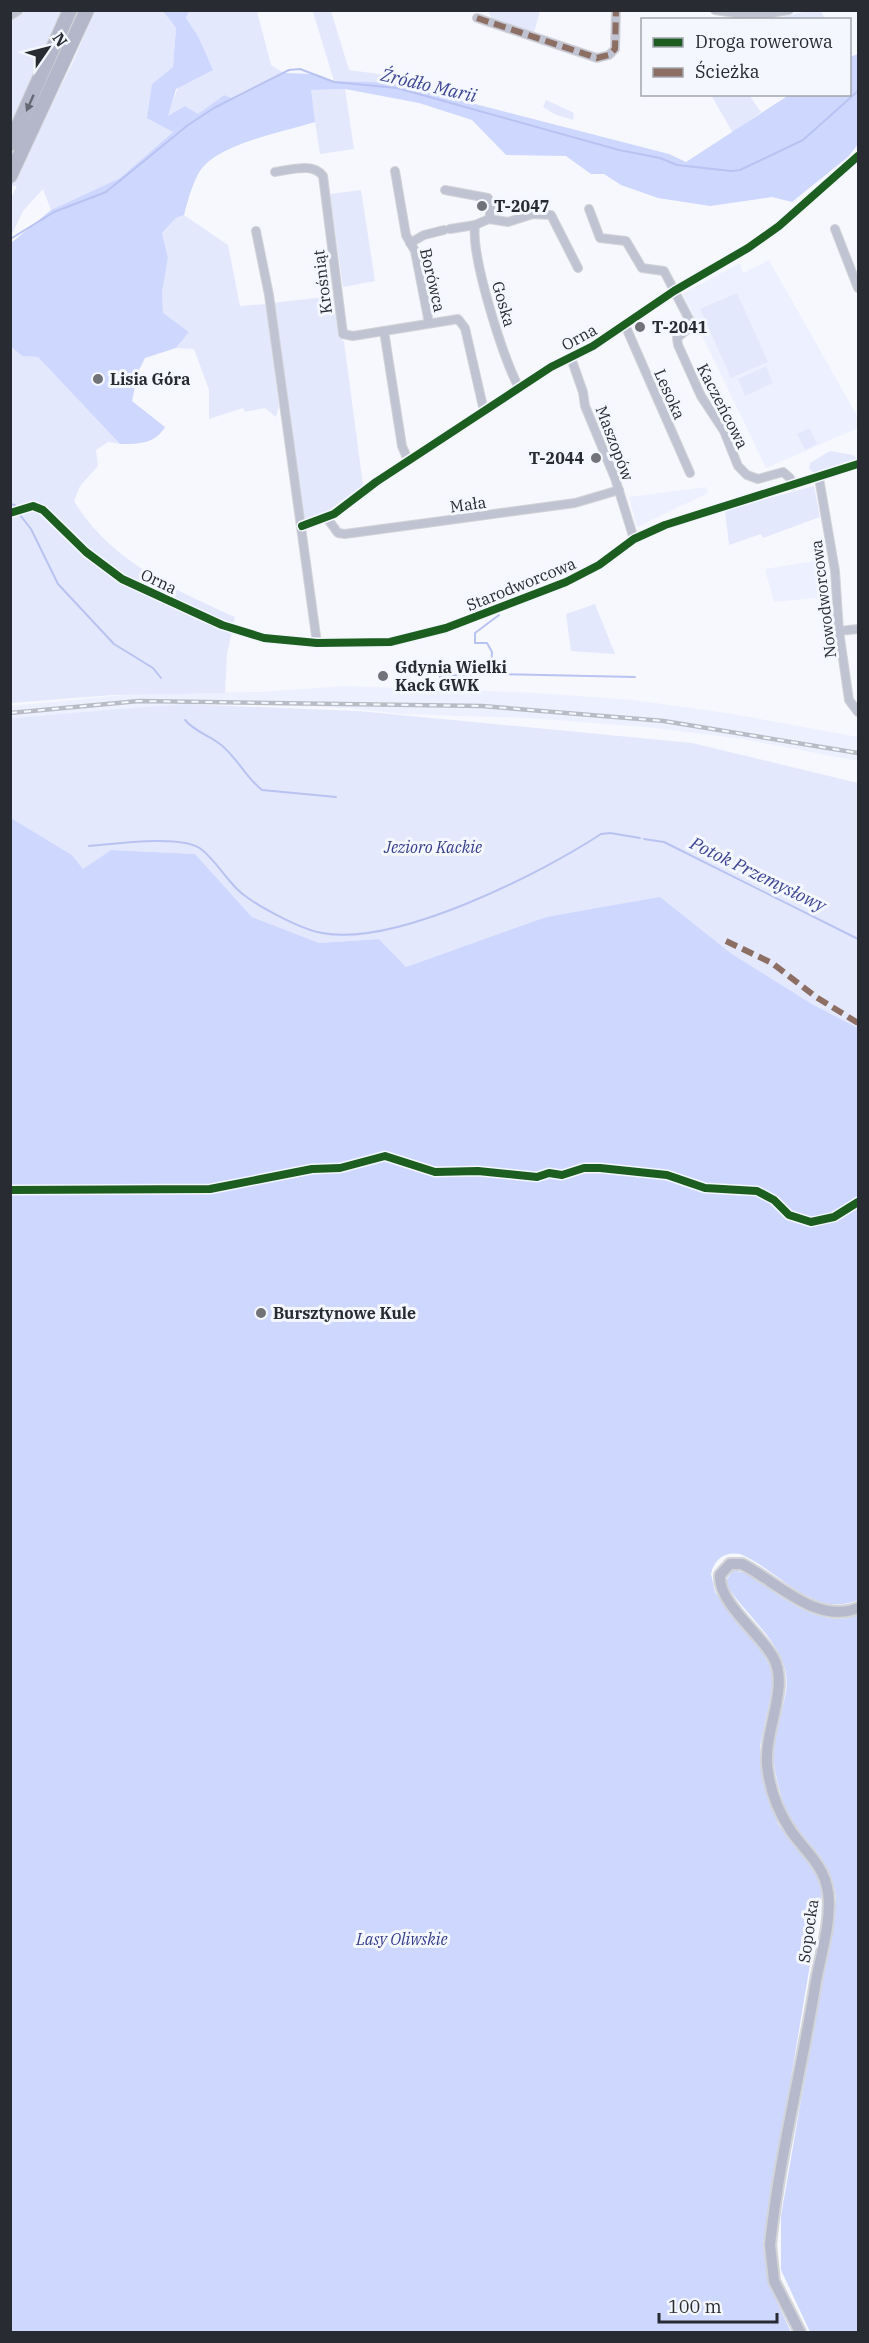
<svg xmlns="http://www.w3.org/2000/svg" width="869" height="2343" font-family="'IBM Plex Serif',serif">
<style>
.built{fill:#edf0fe}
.green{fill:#e3e8fc}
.forest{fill:#ced7fe}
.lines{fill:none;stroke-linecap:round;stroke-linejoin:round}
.stream{stroke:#b9c3f2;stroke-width:2}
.minor-casing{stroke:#d3d4d8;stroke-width:10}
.secondary-casing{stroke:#d3d4d8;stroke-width:14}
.motorway-casing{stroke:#d3d4d8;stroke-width:16}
.minor{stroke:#c0c3d2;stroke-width:8}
.secondary{stroke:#b5b9cb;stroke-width:10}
.motorway{stroke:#b3b7c9;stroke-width:14}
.rail-casing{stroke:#babcc5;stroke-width:4.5}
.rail{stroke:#f5f7ff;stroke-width:2;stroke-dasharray:7;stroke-linecap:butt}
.quiet{stroke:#8d6e63;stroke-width:6;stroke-dasharray:12 6;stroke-linecap:butt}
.cycleway-casing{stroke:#f5f7ff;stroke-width:11}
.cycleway{stroke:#1b5e20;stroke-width:8}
.oneway{fill:#676a76}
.poi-dot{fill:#717379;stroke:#f5f7ff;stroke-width:2}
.labels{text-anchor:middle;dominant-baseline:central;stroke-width:6;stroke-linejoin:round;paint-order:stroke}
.poi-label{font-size:16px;font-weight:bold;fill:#292b32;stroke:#f5f7ff;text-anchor:start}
.street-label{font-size:16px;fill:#292b32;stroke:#f5f7ff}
.park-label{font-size:16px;font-style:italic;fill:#353d8a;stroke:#f5f7ff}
.water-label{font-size:18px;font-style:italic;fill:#3c4592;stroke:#f5f7ff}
</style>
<rect width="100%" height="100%" fill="#f7f8fd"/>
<g class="built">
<polygon points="769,260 856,414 858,428 766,468 682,294 740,263 743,273"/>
<polygon points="706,487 708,493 637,527 629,497"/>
<polygon points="821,560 824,597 774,602 765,569"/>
<polygon points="345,686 537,693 633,700 727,713 858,737 858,761 743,739 646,727 528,718 401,714 348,708 206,703 11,718 11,706 144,693 260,692"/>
</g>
<g class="green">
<polygon points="26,11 64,11 11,131 11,22"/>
<polygon points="95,11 163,11 176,28 173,67 152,84 174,131 120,178 51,210 43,189 23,211 11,236 11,198 17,186 11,186 72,64"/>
<polygon points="189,11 257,11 271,65 284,73 233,99 224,95 198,114 167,116 198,36 186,18"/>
<polygon points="321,11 331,11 349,70 386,75 430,87 432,93 381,82 334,81 313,12"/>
<polygon points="488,11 540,11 534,33 493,20"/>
<polygon points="807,11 821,11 825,19 782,19 781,17"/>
<polygon points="345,89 354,149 320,154 310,90"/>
<polygon points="711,95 749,95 761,112 733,133"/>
<polygon points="546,100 574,113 573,120 554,114 543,107"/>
<polygon points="361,190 375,281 343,287 330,194"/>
<polygon points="184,215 228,245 240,306 266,304 279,406 276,417 265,408 245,412 243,408 209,419 209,390 194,349 176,348 189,332 163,314 162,293 168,258 162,233 176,218"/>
<polygon points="737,293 768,362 731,378 700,309"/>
<polygon points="333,296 338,334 344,342 363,485 321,516 305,519 300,497 272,303"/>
<path d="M10 347 22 356 38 357 120 444 108 442 96 450 98 466 80 486 74 501C108 559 176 591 235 617L227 654 225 693 113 695 11 703Z"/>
<polygon points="766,366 773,383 745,396 738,379"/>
<polygon points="810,428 817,444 805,450 797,434"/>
<polygon points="830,451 853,455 858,460 814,474 809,468 810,463"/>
<polygon points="814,486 820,517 763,538 761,534 729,545 725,510"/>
<polygon points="595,604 615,654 571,651 566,614"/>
<polygon points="184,704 358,711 692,743 858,783 858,1028 812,1004 732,954 661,898 546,917 406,967 379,939 319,943 252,917 195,854 111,850 83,869 72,855 11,818 11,718"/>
</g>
<g class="forest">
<path d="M163 11H189L186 18 198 36 213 70 176 89 168 116 185 106 198 114 224 95 234 99 284 73 316 74 334 81 381 82 432 93 669 154 686 162 789 95 850 94V57L858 54V144L849 156 792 202 772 197 710 206 658 198 621 185 604 174H591L566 156 506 155 472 120 419 103 345 89 311 90 315 122C284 132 219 143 200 171 192 184 188 200 184 215L176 218 162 233 168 258 162 293 163 313 189 332 176 348 145 358 138 372 132 401 165 427C155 444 139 444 120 444L38 357 22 356 11 347V243L51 210 120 178 173 132 147 118 152 84 173 67 176 28Z"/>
<path d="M11 818 72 855 83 869 111 850 195 854 252 917 319 943 379 939 406 967 546 917 660 897 732 954 812 1004 858 1028V1600C813 1619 779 1570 740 1554 725 1551 714 1559 711 1574L715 1592 761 1650 771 1668 773 1686 760 1746 763 1782 778 1824 816 1873 822 1893 763 2245 769 2285 791 2332H11Z"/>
<path d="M733 1570 745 1573C778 1593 819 1631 858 1615V2332H810L781 2270V2216L836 1898C831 1851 795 1840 782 1799 776 1778 771 1758 775 1736 779 1713 791 1692 785 1669 777 1639 747 1615 730 1590L726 1581Z"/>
</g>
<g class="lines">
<g class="stream">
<polyline points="12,238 54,212 106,192 188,125 214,108 289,70 300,69 334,82 397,88 619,150 660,158 677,165 731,171 740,170 803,140 858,91"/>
<polyline points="10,504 15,505"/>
<polyline points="20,515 31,529 58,584 114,644 153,668 161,678"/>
<polyline points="491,674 492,652 487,643 475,643 475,633 499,615"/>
<polyline points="440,679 440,676 491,674 635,677"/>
<path d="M185 720C195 732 209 735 220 744 237 757 246 778 262 790L336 797"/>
<polyline points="644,839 664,842 858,939"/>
<path d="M89 846C113 844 182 834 201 849 219 863 229 886 248 898 265 910 303 930 322 933 396 947 540 874 601 834L610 833 640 838"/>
</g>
<g class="minor-casing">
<g id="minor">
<polyline points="715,10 755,16 789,10"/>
<polyline points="10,16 19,10"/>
<polyline points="477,18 597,58 609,55 615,49 616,10"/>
<polyline points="395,171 406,235 415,251 429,323"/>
<path d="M275 172C290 170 313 162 323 176L343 334 353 336 458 319 465 328 484 411"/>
<path d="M445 190 488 198 492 204 489 219 475 225C471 258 503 357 519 388"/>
<polyline points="589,209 600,238 626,241 642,268 664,271 690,321 688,329 677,338 678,345 701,396 724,431 738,466 747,475 758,479 783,472 790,478 792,486"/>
<polyline points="489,219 508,222 533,214 551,215 578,268"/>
<polyline points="450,229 475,225"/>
<polyline points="835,229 858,288"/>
<polyline points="256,231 269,295 317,643"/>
<polyline points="410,243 424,235 444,230"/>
<polyline points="625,325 690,473"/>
<polyline points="384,331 402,446 408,460"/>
<polyline points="571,358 583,392 585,406 615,478 634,539"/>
<polyline points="819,478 835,571 839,631 849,700 858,712"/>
<polyline points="10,513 33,506 43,510 86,552 122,579 222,625 264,638 317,643 390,642 446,628 566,582 599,565 634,539 665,525 858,464"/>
<polyline points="327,518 338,533 345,534 575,503 619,490"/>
<polyline points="302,526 334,514 376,482 551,367 593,346 674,291 748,248 779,226 858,156"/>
<polyline points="839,631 858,629"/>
</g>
</g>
<g class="secondary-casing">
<path id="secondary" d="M800 2332 774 2281 770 2245C779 2157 802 2069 816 1981 821 1954 832 1920 828 1892 824 1865 806 1852 791 1831 779 1813 771 1793 768 1772 761 1733 791 1689 773 1657 760 1633 718 1603 720 1575L730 1564H742C777 1582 817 1625 858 1608"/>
</g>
<g class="motorway-casing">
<g id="motorway">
<polyline points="10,144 70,10"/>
<polyline points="10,176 87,10"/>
</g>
</g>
<use href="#minor" class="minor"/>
<use href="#secondary" class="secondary"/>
<use href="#motorway" class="motorway"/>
<g class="rail-casing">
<polyline id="rail" points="10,713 139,701 482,706 664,721 858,753"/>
</g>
<use href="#rail" class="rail"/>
<g class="quiet">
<polyline points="477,18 597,58 609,55 615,49 616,10"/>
<polyline points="726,941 772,963 816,997 858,1023"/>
</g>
<g class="cycleway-casing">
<g id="cycleway">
<polyline points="10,513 33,506 43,510 86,552 122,579 222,625 264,638 317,643 390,642 446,628 566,582 599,565 634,539 665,525 858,464"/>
<polyline points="302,526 334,514 376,482 551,367 593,346 674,291 748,248 779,226 858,156"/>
<polyline points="10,1190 210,1189 312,1169 340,1168 385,1156 435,1172 478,1171 537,1177 549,1173 562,1175 584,1168 600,1168 667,1175 705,1188 757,1191 774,1200 789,1215 811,1222 834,1217 858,1202"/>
</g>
</g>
<use href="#cycleway" class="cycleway"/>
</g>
<defs><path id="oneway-solid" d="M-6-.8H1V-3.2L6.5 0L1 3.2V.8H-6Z" transform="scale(1.5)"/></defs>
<use class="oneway" href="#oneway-solid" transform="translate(30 103) rotate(114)"/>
<g class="poi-dot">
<circle cx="482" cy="206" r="6"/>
<circle cx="640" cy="327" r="6"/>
<circle cx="98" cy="379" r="6"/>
<circle cx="596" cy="458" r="6"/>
<circle cx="383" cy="676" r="6"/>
<circle cx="261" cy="1313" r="6"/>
</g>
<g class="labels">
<g class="poi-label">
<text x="494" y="206">T-2047</text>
<text x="652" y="327">T-2041</text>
<text x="110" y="379">Lisia Góra</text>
<text x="584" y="458" text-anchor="end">T-2044</text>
<text x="395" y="667">Gdynia Wielki<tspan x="395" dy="18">Kack GWK</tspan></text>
<text x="273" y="1313">Bursztynowe Kule</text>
</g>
<g class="street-label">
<text transform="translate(433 280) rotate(77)">Borówca</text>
<text transform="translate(322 282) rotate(-97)">Krośniąt</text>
<text transform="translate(504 304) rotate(74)">Goska</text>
<text transform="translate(579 337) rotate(-29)">Orna</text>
<text transform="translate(670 394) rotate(66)">Lesoka</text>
<text transform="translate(723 406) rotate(63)">Kaczeńcowa</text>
<text transform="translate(615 443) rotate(69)">Maszopów</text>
<text transform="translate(468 504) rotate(-8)">Mała</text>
<text transform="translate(159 581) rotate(25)">Orna</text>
<text transform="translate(521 584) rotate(-22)">Starodworcowa</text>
<text transform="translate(823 599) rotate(-97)">Nowodworcowa</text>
<text transform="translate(808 1931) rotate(-82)">Sopocka</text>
</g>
<g class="park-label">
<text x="433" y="847">Jezioro Kackie</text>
<text x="402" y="1939">Lasy Oliwskie</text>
</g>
<g class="water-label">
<text transform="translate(429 85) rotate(13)">Źródło Marii</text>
<text transform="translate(758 874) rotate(26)">Potok Przemysłowy</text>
</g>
</g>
<rect width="869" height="2343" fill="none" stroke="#292b32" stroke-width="24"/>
<rect x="641" y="18" width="210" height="78" fill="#f5f7ff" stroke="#a3a5ad" stroke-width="1.5"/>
<rect x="653" y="38" width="30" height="9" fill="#1b5e20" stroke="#a3a5ad" stroke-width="1.5"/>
<text x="695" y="48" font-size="18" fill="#292b32">Droga rowerowa</text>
<rect x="653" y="68" width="30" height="9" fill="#8d6e63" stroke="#a3a5ad" stroke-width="1.5"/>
<text x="695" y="78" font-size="18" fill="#292b32">Ścieżka</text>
<g transform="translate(48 48) rotate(55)" stroke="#f5f7ff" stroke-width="4.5" paint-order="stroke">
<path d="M0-4.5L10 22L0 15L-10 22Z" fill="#292b32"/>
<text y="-9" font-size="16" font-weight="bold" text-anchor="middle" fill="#292b32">N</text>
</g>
<path d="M659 2313v9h118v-9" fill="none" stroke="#292b32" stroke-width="3"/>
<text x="668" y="2313" font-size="18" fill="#292b32" stroke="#f5f7ff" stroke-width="4.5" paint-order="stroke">100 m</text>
</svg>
